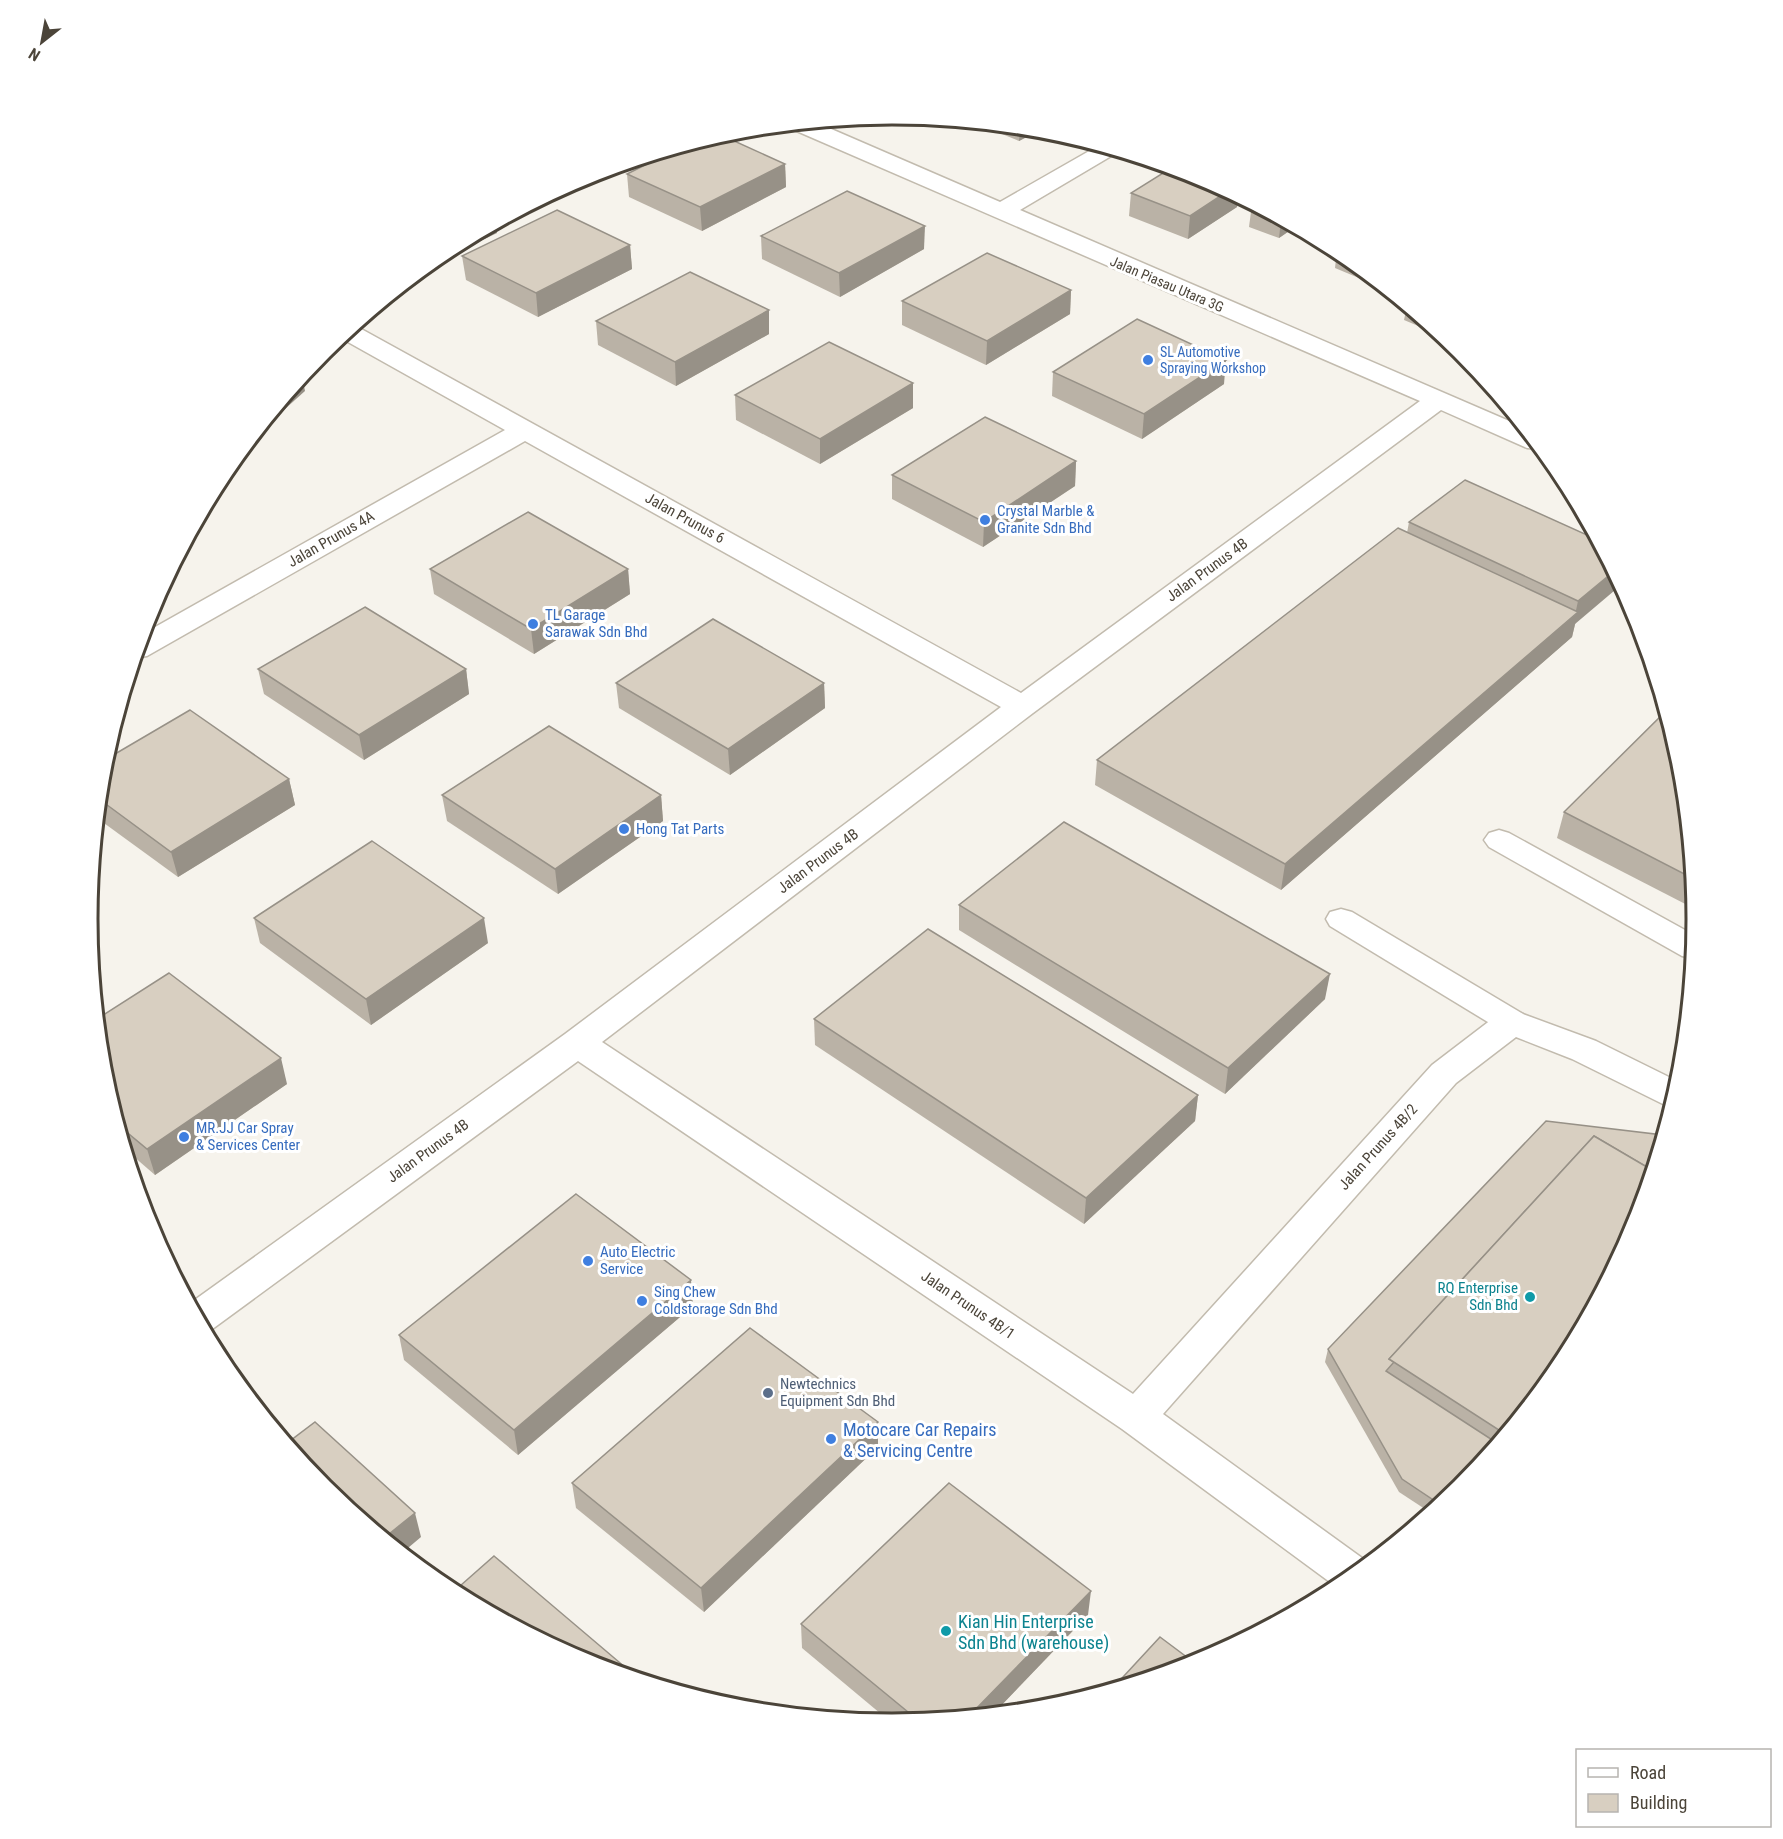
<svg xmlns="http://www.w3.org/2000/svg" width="1783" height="1839" font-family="'Roboto Condensed',sans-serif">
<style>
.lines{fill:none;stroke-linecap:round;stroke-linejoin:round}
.service-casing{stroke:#c2bbae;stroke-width:3}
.minor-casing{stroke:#c2bbae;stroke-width:3}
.service{fill:#fff;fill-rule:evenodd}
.minor{fill:#fff;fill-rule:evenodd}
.wall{fill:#bab2a6}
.shaded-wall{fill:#979187}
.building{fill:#d8cfc1;stroke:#979187;stroke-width:1.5}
.shop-dot{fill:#3f7fe0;stroke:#fff;stroke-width:2}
.culture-dot{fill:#0f9aa8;stroke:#fff;stroke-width:2}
.service-dot{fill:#5c6f8a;stroke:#fff;stroke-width:2}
.labels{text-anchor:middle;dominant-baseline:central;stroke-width:6;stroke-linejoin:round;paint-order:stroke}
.far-street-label{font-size:14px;fill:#4b4439;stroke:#fff}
.far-shop-label{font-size:14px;fill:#366cbe;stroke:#fff;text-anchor:start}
.shop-label{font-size:15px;fill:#366cbe;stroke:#fff;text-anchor:start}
.street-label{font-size:15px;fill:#4b4439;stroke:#fff}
.culture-label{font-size:15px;fill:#0d838f;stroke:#fff;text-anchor:end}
.service-label{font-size:15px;fill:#4e5e75;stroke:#fff;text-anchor:start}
.near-shop-label{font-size:18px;fill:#366cbe;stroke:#fff;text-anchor:start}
.near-culture-label{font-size:18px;fill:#0d838f;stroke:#fff;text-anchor:start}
.rim{fill:none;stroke:#4b4439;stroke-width:3}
</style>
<rect width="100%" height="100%" fill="#f6f3ec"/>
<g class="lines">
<g class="service-casing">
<g id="service">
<polygon points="1499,830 1509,833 1694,935 1692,958 1682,956 1489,847 1484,840 1489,833"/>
<polygon points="1341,909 1352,912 1523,1014 1528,1022 1523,1030 1512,1033 1501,1030 1330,926 1326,919 1330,912"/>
</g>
</g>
<g class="minor-casing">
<polygon id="minor" points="815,122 1000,202 1098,146 1118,152 1020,210 1523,427 1541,449 1527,448 1441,410 1033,713 602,1042 1133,1394 1432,1065 1500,1013 1512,1010 1596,1041 1679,1082 1671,1108 1572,1059 1516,1037 1456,1083 1163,1414 1369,1563 1338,1588 1122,1429 578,1061 211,1330 204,1332 189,1304 565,1034 1001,707 525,441 147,656 134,658 141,635 505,430 339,337 354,325 1021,693 1420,401 792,129 790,125"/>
</g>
<use href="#service" class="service"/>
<use href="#minor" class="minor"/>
</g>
<g class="wall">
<polygon points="975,123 1040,130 1019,141"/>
<polygon points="785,164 786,187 702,231 629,197 627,174"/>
<polygon points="1131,193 1238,198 1237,207 1188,239 1129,216"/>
<polygon points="1252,204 1295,227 1279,238 1249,227"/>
<polygon points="761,236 924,249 840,297 762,259"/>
<polygon points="630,245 632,269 538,317 466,280 462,256"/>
<polygon points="1337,250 1339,251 1385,289 1335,268"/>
<polygon points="1071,290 1070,314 986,365 902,325 902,301"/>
<polygon points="1407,306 1442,336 1404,320"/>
<polygon points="769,310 769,334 676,386 598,345 596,321"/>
<polygon points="1053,372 1224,384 1142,439 1052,396"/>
<polygon points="735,395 913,408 820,464 736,420"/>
<polygon points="1076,461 1075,486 983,547 892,499 892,475"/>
<polygon points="1409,522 1596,539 1572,637 1281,890 1095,785 1097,760 1407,533"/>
<polygon points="430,569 628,569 630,594 534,654 434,594"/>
<polygon points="258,669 466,669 469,694 364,760 264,694"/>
<polygon points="616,683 824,683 825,708 730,775 619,708"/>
<polygon points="103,762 289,779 295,805 178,877 97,818"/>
<polygon points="1681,763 1695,909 1557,838 1564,812"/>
<polygon points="442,795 661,795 663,821 558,894 447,821"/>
<polygon points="959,905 1325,999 1225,1094 959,930"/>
<polygon points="254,918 488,943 371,1025 260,943"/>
<polygon points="814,1019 1198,1095 1195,1121 1084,1224 815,1045"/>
<polygon points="102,1076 287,1084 155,1175 125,1149"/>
<polygon points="693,1306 518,1455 404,1360 399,1335"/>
<polygon points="1328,1349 1560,1367 1460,1489 1431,1513 1399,1492 1325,1362"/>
<polygon points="878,1422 878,1447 704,1612 576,1508 572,1483"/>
<polygon points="1088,1615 993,1714 893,1724 802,1648 801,1624"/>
</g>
<g class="shaded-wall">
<polygon points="1020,128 1040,130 1019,141"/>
<polygon points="785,164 786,187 702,231 700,207"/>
<polygon points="1228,191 1239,197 1237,207 1188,239 1190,216"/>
<polygon points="1281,220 1295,227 1279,238"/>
<polygon points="496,223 497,233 419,271 445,250"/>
<polygon points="925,226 924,249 840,297 839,273"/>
<polygon points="630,245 632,269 538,317 536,293"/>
<polygon points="1071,290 1070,314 986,365 987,341"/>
<polygon points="769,310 769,334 676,386 675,362"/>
<polygon points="1226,360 1224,384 1142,439 1144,414"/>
<polygon points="302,376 305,391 247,443"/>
<polygon points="913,383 913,408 820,464 820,439"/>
<polygon points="1076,461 1075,486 983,547 984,522"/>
<polygon points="628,569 630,594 534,654 531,629"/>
<polygon points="1613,572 1621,585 1575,624 1572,637 1281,890 1285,864 1575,615 1578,601"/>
<polygon points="466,669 469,694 364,760 359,735"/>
<polygon points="824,683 825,708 730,775 728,749"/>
<polygon points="289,779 295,805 178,877 171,852"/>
<polygon points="661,795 663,821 558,894 555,869"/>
<polygon points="88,907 96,932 89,936 87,920"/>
<polygon points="484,918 488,943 371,1025 366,999"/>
<polygon points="1330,974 1325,999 1225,1094 1228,1068"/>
<polygon points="281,1058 287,1084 155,1175 147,1149"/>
<polygon points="1198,1095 1195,1121 1084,1224 1086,1198"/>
<polygon points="691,1280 693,1306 518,1455 514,1430"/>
<polygon points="878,1422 878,1447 704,1612 701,1588"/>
<polygon points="415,1513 421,1537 402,1553 384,1538"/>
<polygon points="1091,1591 1088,1615 993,1714 969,1716"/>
</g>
<g class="building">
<polygon points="721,135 785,164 700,207 627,174 681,147"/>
<polygon points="1171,168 1200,176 1228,191 1190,216 1131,193"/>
<polygon points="847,191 925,226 839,273 761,236"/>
<polygon points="557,210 630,245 536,293 462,256"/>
<polygon points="987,253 1071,290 987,341 902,301"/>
<polygon points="690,272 769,310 675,362 596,321"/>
<polygon points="1137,319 1226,360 1144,414 1053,372"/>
<polygon points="829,342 913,383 820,439 735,395"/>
<polygon points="985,417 1076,461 984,522 892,475"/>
<polygon points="1465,480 1596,539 1613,572 1578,601 1409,522"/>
<polygon points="528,512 628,569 531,629 430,569"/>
<polygon points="1398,528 1578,612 1285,864 1097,760"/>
<polygon points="365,607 466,669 359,735 258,669"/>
<polygon points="713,619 824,683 728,749 616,683"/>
<polygon points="190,710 289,779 171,852 99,799 103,762 103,761"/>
<polygon points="1665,712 1681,763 1692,878 1564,812"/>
<polygon points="549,726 661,795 555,869 442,795"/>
<polygon points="1064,822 1330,974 1228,1068 959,905"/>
<polygon points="372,841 484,918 366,999 254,918"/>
<polygon points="928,929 1198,1095 1086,1198 814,1019"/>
<polygon points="169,973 281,1058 147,1149 117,1124 102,1076 97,1019"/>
<polygon points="1546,1121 1663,1135 1652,1170 1594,1136 1389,1359 1394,1362 1386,1371 1497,1443 1460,1489 1441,1505 1402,1479 1328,1349"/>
<polygon points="1594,1136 1652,1170 1635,1228 1560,1367 1505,1434 1389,1359"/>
<polygon points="576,1194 691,1280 514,1430 399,1335"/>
<polygon points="750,1328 878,1422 701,1588 572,1483"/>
<polygon points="315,1422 415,1513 384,1538 322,1488 286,1444"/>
<polygon points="949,1483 1091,1591 969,1716 919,1721 801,1624"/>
<polygon points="494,1556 639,1679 583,1663 452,1593"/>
<polygon points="1160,1637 1196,1664 1111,1690"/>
</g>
<g class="shop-dot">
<circle cx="1148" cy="360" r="6"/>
<circle cx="985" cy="520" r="6"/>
<circle cx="533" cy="624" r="6"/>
<circle cx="624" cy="829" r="6"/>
<circle cx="184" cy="1137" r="6"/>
<circle cx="588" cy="1261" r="6"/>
<circle cx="642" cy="1301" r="6"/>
<circle cx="831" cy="1439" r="6"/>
</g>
<g class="culture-dot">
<circle cx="1530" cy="1297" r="6"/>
<circle cx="946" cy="1631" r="6"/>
</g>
<circle class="service-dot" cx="768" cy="1393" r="6"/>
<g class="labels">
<g class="far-street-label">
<text transform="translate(1167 284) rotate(23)">Jalan Piasau Utara 3G</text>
</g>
<g class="far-shop-label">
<text x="1160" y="352">SL Automotive<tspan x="1160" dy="16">Spraying Workshop</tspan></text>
</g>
<g class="shop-label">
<text x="997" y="511">Crystal Marble &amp;<tspan x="997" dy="17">Granite Sdn Bhd</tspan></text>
<text x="545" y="615">TL Garage<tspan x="545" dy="17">Sarawak Sdn Bhd</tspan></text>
<text x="636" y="829">Hong Tat Parts</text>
<text x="196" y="1128">MR.JJ Car Spray<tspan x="196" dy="17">&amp; Services Center</tspan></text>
<text x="600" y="1252">Auto Electric<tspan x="600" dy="17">Service</tspan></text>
<text x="654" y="1292">Sing Chew<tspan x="654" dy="17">Coldstorage Sdn Bhd</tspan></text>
</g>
<g class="street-label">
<text transform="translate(685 518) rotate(29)">Jalan Prunus 6</text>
<text transform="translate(331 539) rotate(-30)">Jalan Prunus 4A</text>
<text transform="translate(1207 570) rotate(-36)">Jalan Prunus 4B</text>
<text transform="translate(818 861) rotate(-37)">Jalan Prunus 4B</text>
<text transform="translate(1378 1147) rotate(-48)">Jalan Prunus 4B/2</text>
<text transform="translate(428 1151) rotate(-36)">Jalan Prunus 4B</text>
<text transform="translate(968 1305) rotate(34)">Jalan Prunus 4B/1</text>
</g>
<g class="culture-label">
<text x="1518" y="1288">RQ Enterprise<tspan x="1518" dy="17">Sdn Bhd</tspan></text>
</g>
<g class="service-label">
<text x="780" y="1384">Newtechnics<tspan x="780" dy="17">Equipment Sdn Bhd</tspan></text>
</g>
<g class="near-shop-label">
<text x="843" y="1429">Motocare Car Repairs<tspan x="843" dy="21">&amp; Servicing Centre</tspan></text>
</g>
<g class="near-culture-label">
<text x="958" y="1621">Kian Hin Enterprise<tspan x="958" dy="21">Sdn Bhd (warehouse)</tspan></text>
</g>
</g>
<path d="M0 0H1783V1839H0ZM98 919a794 794 0 1 1 1588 0a794 794 0 1 1-1588 0Z" fill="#fff" fill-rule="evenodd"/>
<path class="rim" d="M98 919a794 794 0 1 1 1588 0a794 794 0 1 1-1588 0Z"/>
<rect x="1576" y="1749" width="195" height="78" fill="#ffffff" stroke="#b7b4b0" stroke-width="1.5"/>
<rect x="1588" y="1768" width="30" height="9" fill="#ffffff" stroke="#b7b4b0" stroke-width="1.5"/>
<text x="1630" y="1779" font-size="18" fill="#4b4439">Road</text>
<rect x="1588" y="1794" width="30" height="18" fill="#d8cfc1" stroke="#b7b4b0" stroke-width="1.5"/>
<text x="1630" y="1809" font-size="18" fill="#4b4439">Building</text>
<g transform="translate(42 42) rotate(211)" stroke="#ffffff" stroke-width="4.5" paint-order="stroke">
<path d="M0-4.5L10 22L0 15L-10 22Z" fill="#4b4439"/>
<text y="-9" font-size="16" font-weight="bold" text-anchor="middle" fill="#4b4439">N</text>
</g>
</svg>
